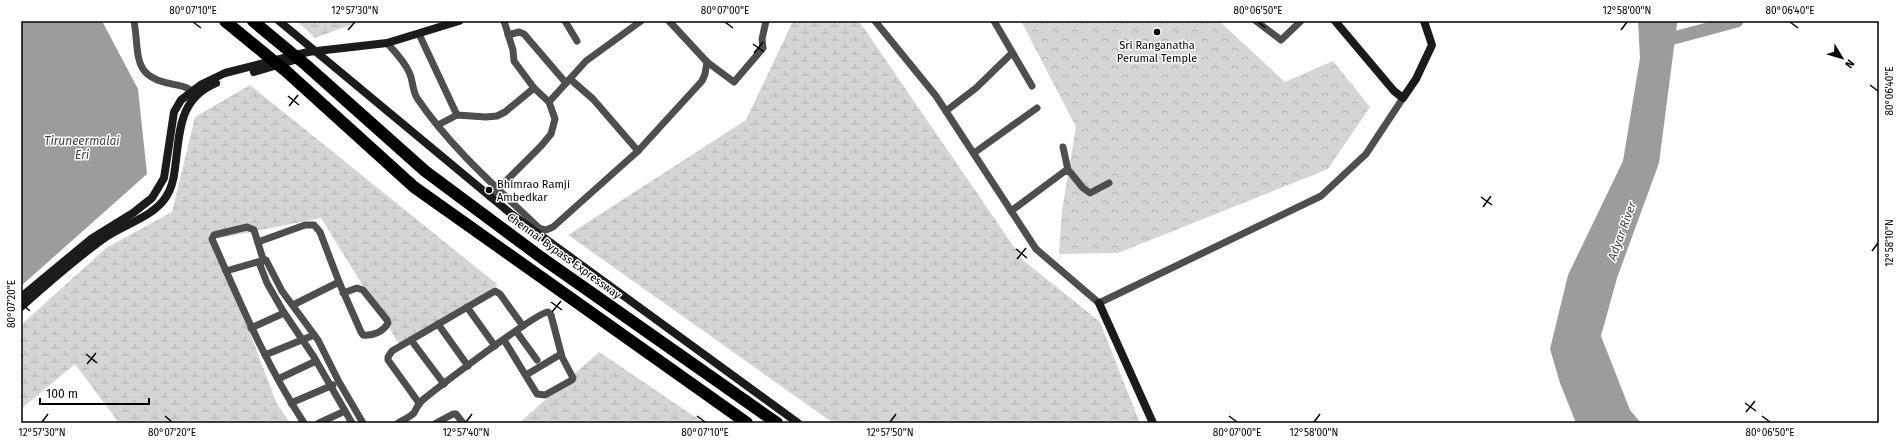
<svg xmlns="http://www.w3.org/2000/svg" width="1900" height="444" font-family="'Fira Sans',sans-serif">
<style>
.forest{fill:url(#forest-crowns)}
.wetland{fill:url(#wetland-marsh)}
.water{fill:#9c9c9c}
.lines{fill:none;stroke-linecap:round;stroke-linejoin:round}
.river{stroke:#9c9c9c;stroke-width:13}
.street{stroke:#4e4e4e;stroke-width:7}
.secondary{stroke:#1b1b1b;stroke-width:8}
.highway{stroke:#000;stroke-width:12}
.ticks{fill:none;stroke:#000;stroke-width:1.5}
.poi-dot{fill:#000;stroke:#fff;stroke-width:1.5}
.labels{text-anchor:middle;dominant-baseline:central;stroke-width:3;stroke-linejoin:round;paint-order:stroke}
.poi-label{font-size:11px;fill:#000;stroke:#fff}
.street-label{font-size:11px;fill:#000;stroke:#fff}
.water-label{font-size:12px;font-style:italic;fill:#3d3d3d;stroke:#fff}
.neatline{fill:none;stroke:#000;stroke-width:1.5}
.ticks-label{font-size:10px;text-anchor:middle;fill:#000}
</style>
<defs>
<pattern id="forest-crowns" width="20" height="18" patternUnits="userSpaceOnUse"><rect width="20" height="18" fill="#d5d5d5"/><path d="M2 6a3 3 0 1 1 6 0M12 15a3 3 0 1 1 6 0" fill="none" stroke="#b5b5b5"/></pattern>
<pattern id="wetland-marsh" width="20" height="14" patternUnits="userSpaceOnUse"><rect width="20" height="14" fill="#d5d5d5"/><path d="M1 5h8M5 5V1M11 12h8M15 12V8" fill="none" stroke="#b5b5b5"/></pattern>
</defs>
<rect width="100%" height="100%" fill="#fff"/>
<polygon class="forest" points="1021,21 1219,21 1285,82 1333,61 1370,107 1328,169 1118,253 1059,254 1062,210 1076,127"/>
<g class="wetland">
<polygon points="297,21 361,21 315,38"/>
<polygon points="793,21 859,21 1023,260 1100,322 1140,423 833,423 568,235 746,120"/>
<polygon points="250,85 498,285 399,344 321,218 215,239 276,402 290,423 119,423 75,364 21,409 21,325 106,248 172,212 195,117"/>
<polygon points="599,352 704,423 519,423"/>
</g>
<g class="water">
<polygon points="21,21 102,21 138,89 147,174 21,286"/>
<polygon points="1638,21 1677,21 1677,24 1659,163 1617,278 1601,336 1630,410 1641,423 1576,423 1560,383 1550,349 1568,275 1623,161 1640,58"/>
</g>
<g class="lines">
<polyline class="river" points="1659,42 1737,21"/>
<g class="street">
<path d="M134 21C140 55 131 77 172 84 182 86 189 87 196 95"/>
<polyline points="565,21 577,41"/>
<polyline points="669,21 707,62 734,82 763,48 762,39 766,21"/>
<polyline points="875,21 936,96 1036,249 1099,303 1321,196 1366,154 1403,98"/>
<polyline points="994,21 1032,86"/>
<polyline points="1256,21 1281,40 1301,21"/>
<polyline points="419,34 457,115"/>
<polyline points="508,35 519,32 524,34 566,83"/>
<path d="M387 43C395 52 404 61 409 72 413 79 412 90 417 98 450 147 497 188 539 228L546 230 553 227 638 151 702 81 705 74 707 62"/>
<polyline points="570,79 593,99 638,151"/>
<polyline points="549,102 586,61 641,21"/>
<polyline points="946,111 976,88 1012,53"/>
<polyline points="438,125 457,115 486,117 497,116 505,112 534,88"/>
<polyline points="1063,147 1068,170"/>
<polyline points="974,153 1037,108"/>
<polyline points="490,197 541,146 551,134 555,119 549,102 534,88 514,61 513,50 504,21"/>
<polyline points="1011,211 1065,171 1070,172 1083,188 1090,193 1109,183"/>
<polyline points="258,242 305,225 314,225 320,232 339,282"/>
<path d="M263 259 254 230 247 227 214 235 212 239C240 302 266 365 304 423"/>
<polyline points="226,271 261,261"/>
<path d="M293 305 339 282 361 332 363 335C373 336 383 332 388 323L387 320 363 290 357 288 343 293"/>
<polyline points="467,307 495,346"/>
<polyline points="438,324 468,366"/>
<polyline points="251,328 284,313"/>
<polyline points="516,331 537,360"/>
<polyline points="411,340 444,384"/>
<polyline points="265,355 314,335"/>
<polyline points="526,375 561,354"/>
<polyline points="278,379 316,361"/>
<polyline points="291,403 333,385"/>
<polyline points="419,403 388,360 388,357 392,351 495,291 500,294 523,326"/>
<polyline points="319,423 345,411"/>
<polyline points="352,423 314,357 283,311 267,283 260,265 263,259 266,260 282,291 318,340 339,382 363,423"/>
<path d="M398 423C403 420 410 417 414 413 417 407 419 402 425 398 440 386 537 312 548 312L551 315 562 357 573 378 572 380 545 395 537 394 504 340"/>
<polyline points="436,423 453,414 456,414 463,423"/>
</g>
<g class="secondary">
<polyline points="279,21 510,213 798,423"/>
<polyline points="1335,21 1394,91 1403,98 1416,79 1432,45 1424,21"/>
<polyline points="254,72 298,59"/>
<polyline points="21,297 91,239 133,213 152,198 164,178 174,112 181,100 202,84 225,73 284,58 308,52 387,43 459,21"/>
<polyline points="1099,303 1153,423"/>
<path d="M21 307C48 283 76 258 106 237 125 224 153 217 166 197 172 188 174 178 175 168 180 132 178 99 216 83"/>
</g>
<g class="highway">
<polyline points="225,21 287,72 414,187 747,423"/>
<polyline points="253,21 306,65 425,171 542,258 777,423"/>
</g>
</g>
<path class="ticks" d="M193 22 201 28M725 22 733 28M1258 22 1266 28M1790 22 1798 28M348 30 355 22M1621 30 1627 22M753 44 764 52M754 53 763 42M1870 85 1878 91M288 96 299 105M289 106 298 95M1481 197 1492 205M1483 207 1491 196M1016 249 1027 258M1872 251 1878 243M1017 259 1026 248M551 302 562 310M22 304 30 311M552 312 561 301M86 354 97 363M87 364 96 353M1745 403 1756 411M1746 412 1755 401M165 416 172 422M697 416 705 422M1229 416 1237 422M1762 416 1770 422M42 422 48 414M466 422 472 414M890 422 896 414M1314 422 1320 414"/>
<g class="poi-dot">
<circle cx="1157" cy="32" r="4"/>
<circle cx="489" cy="190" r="4"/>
</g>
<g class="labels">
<g class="poi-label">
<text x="1157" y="45">Sri Ranganatha<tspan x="1157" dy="13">Perumal Temple</tspan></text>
<text x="497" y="184" text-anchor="start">Bhimrao Ramji<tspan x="497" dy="13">Ambedkar</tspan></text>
</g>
<g class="street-label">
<text transform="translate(564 256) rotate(36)">Chennai Bypass Expressway</text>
</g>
<g class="water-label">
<text x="82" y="141">Tiruneermalai<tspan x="82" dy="14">Eri</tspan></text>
<text transform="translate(1622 231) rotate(-70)">Adyar River</text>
</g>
</g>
<rect width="1900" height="444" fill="none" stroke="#ffffff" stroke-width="44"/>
<g transform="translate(1842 58) rotate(128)" stroke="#ffffff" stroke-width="3" paint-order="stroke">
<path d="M0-3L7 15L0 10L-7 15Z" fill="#000000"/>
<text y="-6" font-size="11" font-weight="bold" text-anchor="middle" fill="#000000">N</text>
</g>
<path d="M40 398v6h109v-6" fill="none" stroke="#000000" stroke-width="2"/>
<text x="46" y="398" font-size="12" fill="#000000" stroke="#ffffff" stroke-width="3" paint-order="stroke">100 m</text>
<rect x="22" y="22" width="1856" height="400" class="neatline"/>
<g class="ticks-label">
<text x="193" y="14">80°07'10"E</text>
<text x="355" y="14">12°57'30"N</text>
<text x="725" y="14">80°07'00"E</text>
<text x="1258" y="14">80°06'50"E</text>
<text x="1627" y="14">12°58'00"N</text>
<text x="1790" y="14">80°06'40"E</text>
<text transform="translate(1889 91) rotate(-90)" y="4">80°06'40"E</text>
<text transform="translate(1889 243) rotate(-90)" y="4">12°58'10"N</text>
<text transform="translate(11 304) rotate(-90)" y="4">80°07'20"E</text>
<text x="42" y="436">12°57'30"N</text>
<text x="172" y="436">80°07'20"E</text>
<text x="466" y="436">12°57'40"N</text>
<text x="705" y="436">80°07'10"E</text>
<text x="890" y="436">12°57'50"N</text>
<text x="1237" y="436">80°07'00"E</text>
<text x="1314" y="436">12°58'00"N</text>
<text x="1770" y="436">80°06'50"E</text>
</g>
</svg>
